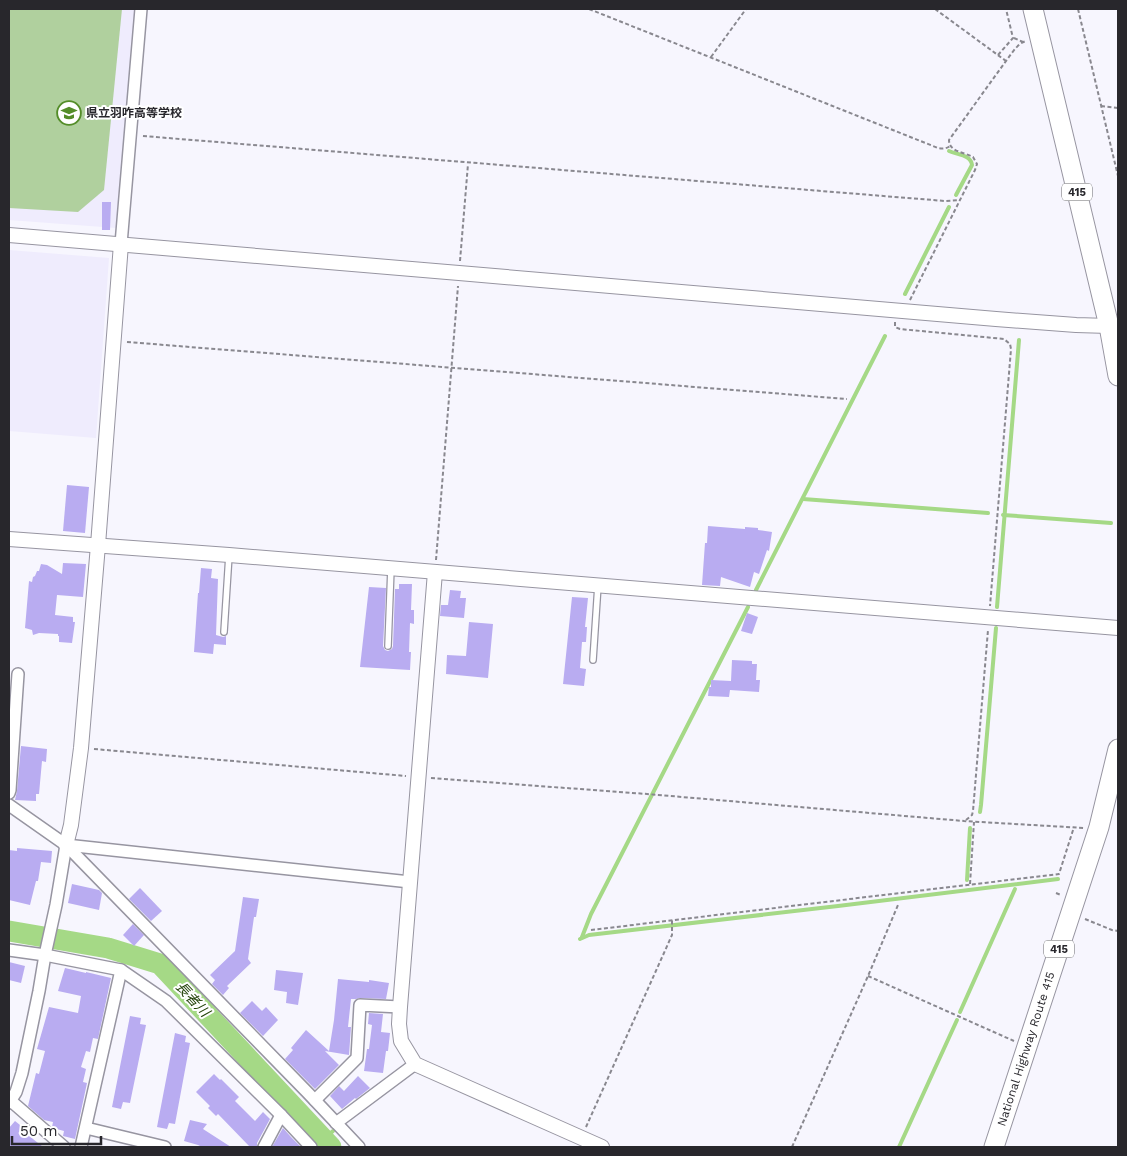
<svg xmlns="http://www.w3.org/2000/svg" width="1127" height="1156" font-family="'Work Sans','Noto Sans JP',sans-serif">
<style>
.built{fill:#efecfd}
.green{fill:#b0d09e}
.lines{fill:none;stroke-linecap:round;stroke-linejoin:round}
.stream{stroke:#a5d986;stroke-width:4}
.river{stroke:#a5d986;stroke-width:21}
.building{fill:#b9acf1}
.service-casing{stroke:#9795a1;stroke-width:8}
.minor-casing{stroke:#9795a1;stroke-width:14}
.tertiary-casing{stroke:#9795a1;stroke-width:16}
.trunk-casing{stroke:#9795a1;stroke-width:21}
.path{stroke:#89888f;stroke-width:2;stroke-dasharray:4 2.5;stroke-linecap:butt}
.service{stroke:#fff;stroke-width:5.5}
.minor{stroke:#fff;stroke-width:11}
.tertiary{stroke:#fff;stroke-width:14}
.trunk{stroke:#fff;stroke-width:19}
.labels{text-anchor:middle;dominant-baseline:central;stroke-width:4;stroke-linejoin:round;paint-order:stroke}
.shield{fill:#fff;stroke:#68686b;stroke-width:1}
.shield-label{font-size:11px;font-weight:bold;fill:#28272c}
.poi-label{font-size:12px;font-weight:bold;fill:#28272c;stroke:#fff;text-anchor:start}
.street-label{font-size:12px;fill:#28272c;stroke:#fff}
.water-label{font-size:14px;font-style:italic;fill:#24440a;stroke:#fff}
</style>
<rect width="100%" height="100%" fill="#f7f6fe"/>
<g class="built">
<polygon points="9,9 138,9 121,218 117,220 116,228 9,220"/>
<polygon points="9,250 109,258 96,438 9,431"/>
</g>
<polygon class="green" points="9,9 122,9 104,190 78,212 9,208"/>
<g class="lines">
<g class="stream">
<path d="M949 151C958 155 971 155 972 165L956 195"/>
<polyline points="905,294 949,207"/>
<polyline points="803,499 988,513"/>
<polyline points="1003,515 1111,523"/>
<polyline points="756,590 885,336"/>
<polyline points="997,607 1019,340"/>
<polyline points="980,812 981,805 996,628"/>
<polyline points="967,880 970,828"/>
<polyline points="582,937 591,914 748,607"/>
<polyline points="580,939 589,935 838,906 1058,879"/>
<polyline points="960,1012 1015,889"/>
<polyline points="324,1139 333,1131"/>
<polyline points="899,1147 957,1020"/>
</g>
<polyline class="river" points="9,931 108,948 160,964 331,1147"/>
</g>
<g class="building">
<polygon points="102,202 111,202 110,230 102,230"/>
<polygon points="67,485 89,487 85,533 63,531"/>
<polygon points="708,526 745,529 745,527 758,528 758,530 772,532 769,551 767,550 759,574 754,572 750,587 721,577 720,586 702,585 705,543 707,543"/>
<polygon points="63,563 86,564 83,597 57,595 55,615 73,617 73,622 75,622 72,643 59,642 59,636 58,636 58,634 39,633 33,635 32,630 25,628 29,581 32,582 33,577 35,576 37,571 39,571 41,564 47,565 62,574"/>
<polygon points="201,568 212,569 211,578 218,579 216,635 223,637 226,636 226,645 214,644 213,654 194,652 198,593 199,593"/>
<polygon points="399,584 412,584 411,610 414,610 414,624 410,623 409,652 411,652 410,670 360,667 369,587 386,588 383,646 385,650 388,651 392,649 393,646 395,589 399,589"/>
<polygon points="450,590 461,591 460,598 466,598 464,618 440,616 441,605 448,605"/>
<polygon points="572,597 588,598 585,627 587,627 586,642 582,642 580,668 586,669 584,686 563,684"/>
<polygon points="747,613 758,617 752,634 741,631"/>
<polygon points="469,622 493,624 488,678 446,674 447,655 466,656"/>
<polygon points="732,660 752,661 752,664 757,664 756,680 760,680 759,692 730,690 729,697 708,696 709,687 711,687 711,680 731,681"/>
<polygon points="21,746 47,749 46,762 42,761 39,794 36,794 36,801 15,800 17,791"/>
<polygon points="17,848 52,851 51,863 41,862 38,881 36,881 30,905 9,900 9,850 17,851"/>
<polygon points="72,884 99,890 102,893 99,910 68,903"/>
<polygon points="140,888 162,911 151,921 129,899"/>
<polygon points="243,897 259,899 256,917 254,917 248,959 251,963 227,986 229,988 223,995 212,984 215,980 210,975 235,951"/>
<polygon points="133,924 144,935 134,946 123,935"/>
<polygon points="9,962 25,966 21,983 9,980"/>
<polygon points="65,968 86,973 86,972 111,978 98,1039 93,1038 90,1052 86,1051 81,1067 86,1069 83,1082 87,1083 75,1139 63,1136 64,1131 53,1128 52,1127 53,1122 44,1120 28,1106 36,1073 39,1074 45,1051 37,1049 49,1007 78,1013 81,996 58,991"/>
<polygon points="276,970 303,973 298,1005 286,1003 287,992 274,990"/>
<polygon points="338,979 369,982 369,980 389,983 386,999 360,998 356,999 351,999 348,1027 351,1027 349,1055 325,1051 339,1065 315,1089 285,1059 293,1050 291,1048 306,1030 329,1051 334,1020"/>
<polygon points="252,1001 262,1011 266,1007 278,1020 263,1036 240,1013"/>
<polygon points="369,1013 383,1014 381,1032 390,1033 388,1051 386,1051 383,1073 364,1071 367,1049 369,1049 372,1025 368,1024"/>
<polygon points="130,1016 141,1018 140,1024 146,1025 130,1103 123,1102 121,1109 112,1107"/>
<polygon points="175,1033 186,1036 185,1042 190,1043 175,1124 169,1123 167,1129 157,1127"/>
<polygon points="214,1074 220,1080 221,1079 239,1097 235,1101 255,1121 263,1112 270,1119 257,1143 257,1147 250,1147 218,1114 216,1116 208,1108 210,1106 196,1092"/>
<polygon points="358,1076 370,1088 356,1099 355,1098 342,1109 330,1096 339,1086 344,1091"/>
<polygon points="190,1120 207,1124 203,1129 231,1147 202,1147 198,1145 184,1141"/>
<polygon points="15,1121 25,1129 23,1131 43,1147 9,1147 9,1128"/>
<polygon points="283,1128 291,1137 301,1147 272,1147"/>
</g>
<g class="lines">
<g class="service-casing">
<g id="service">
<polyline points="224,632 229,555"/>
<polyline points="388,646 391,568"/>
<polyline points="593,660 598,585"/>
</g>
</g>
<g class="minor-casing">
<g id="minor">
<polyline points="121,244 141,9"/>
<polyline points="9,793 10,790 18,674"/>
<polyline points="9,805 66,845 308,1093 359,1147"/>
<polyline points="66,845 410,882"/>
<polyline points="9,950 45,955 121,970 166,1001 281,1115 311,1147"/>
<polyline points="9,1100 11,1101 64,1147"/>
<polyline points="315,1100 357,1058 360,1005 400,1007"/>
<polyline points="9,1103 16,1092 22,1073 39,991 45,955 56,905 66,845"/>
<polyline points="336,1123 415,1064"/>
<polyline points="86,1128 165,1147"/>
<polyline points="81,1147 121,970"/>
<polyline points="264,1147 281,1115"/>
</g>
</g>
<g class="tertiary-casing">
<g id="tertiary">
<polyline points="9,235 459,273 996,319 1076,325 1109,326"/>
<polyline points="9,539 229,555 1118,628"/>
<polyline points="435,572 400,1007 399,1024 401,1041 415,1064 602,1147"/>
<polyline points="66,845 71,825 81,748 98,545 121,244"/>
</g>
</g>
<g class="trunk-casing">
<g id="trunk">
<polyline points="1033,9 1109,326 1118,376"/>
<polyline points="994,1147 1099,827 1118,749"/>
</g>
</g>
<g class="path">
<path d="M589 9 938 148C942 149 946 149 950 146"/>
<polyline points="935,9 1006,61"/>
<polyline points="1078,9 1118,176"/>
<polyline points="1014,38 1023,42"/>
<polyline points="998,55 1013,38 1006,9"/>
<polyline points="711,57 746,9"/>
<polyline points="1101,106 1118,108"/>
<polyline points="143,136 945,201 960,200"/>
<polyline points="460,261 468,164"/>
<path d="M910 300 975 170 977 164 973 157C964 152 949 152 949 140L1011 54C1015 49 1019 43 1026 41"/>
<polyline points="895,322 895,327 900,329 1004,339 1010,344 1011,349 990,606"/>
<polyline points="127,342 847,399"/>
<polyline points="436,560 458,286"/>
<polyline points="94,749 406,776"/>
<polyline points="431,778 647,794 964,821 1084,828"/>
<polyline points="966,820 972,815 973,811 988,630"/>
<polyline points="970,884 974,822"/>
<polyline points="1056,893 1061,895"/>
<polyline points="1085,919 1112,930 1118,931"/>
<polyline points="591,930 1059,874 1074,827"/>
<polyline points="868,976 1014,1041"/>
<polyline points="586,1127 672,935 672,920"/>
<polyline points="792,1147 868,976 898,905"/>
</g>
<use href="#service" class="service"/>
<use href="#minor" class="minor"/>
<use href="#tertiary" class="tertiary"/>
<use href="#trunk" class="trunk"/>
</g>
<defs>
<g id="school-ring" transform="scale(1.25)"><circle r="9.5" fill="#fff" stroke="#548d29" stroke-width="1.5"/><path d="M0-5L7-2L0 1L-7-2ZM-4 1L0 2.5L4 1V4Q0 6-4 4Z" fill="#548d29"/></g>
</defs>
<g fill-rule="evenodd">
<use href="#school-ring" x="69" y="113"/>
</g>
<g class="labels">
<g class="shield">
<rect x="1062" y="183.5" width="30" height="17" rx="4"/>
<rect x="1044" y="940.5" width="30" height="17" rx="4"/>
</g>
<g class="shield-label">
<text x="1077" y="192">415</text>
<text x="1059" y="949">415</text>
</g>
<g class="poi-label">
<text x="86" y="113">県立羽咋高等学校</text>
</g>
<g class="street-label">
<text transform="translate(1026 1049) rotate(-72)">National Highway Route 415</text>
</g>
<g class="water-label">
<text transform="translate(193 999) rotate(47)">長者川</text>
</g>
</g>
<rect width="1127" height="1156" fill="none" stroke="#28272c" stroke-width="20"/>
<path d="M12 1136v8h89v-8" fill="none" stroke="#28272c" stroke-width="2.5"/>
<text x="20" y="1136" font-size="15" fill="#28272c" stroke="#ffffff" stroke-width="4" paint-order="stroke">50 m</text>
</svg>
